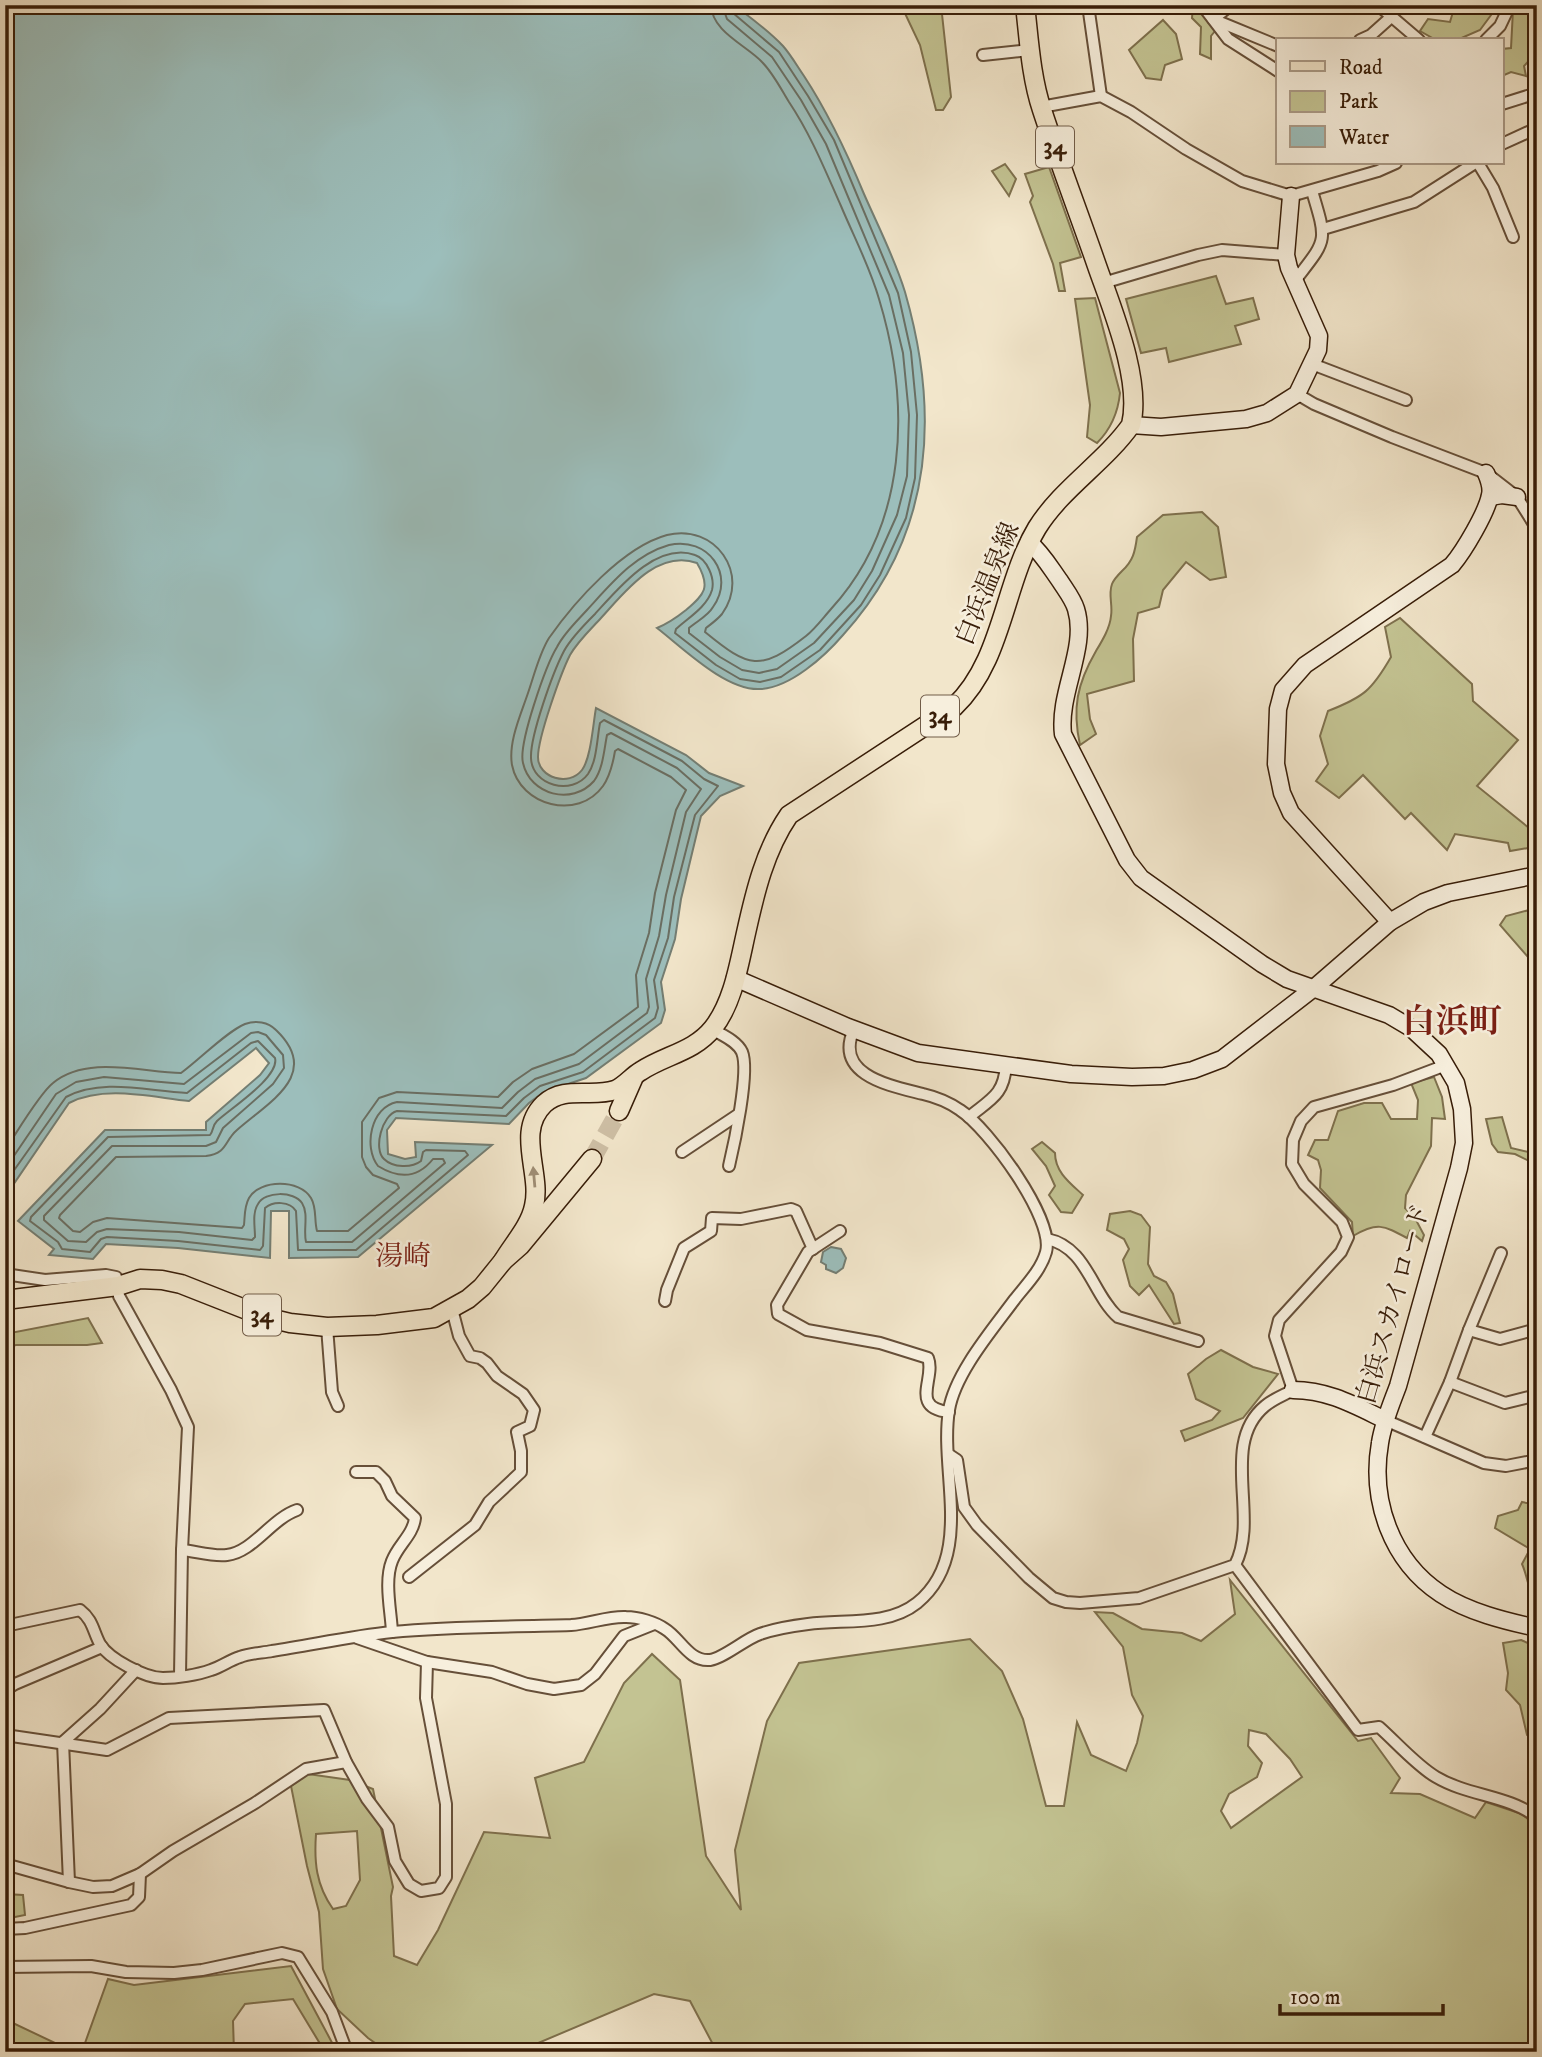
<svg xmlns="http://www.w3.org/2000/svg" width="1542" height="2057" font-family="'IM FELL DW Pica','Noto Serif JP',serif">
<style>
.green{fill:#c3c392;stroke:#7e704d;stroke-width:2;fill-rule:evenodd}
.water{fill:#9cbebb;stroke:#747e73;stroke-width:2}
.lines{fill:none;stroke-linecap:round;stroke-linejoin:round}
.shore{stroke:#6a6e62;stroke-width:2}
.primary-tunnel{stroke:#cdbea4;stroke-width:18;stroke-dasharray:18 9;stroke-linecap:butt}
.street-casing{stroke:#664f39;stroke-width:14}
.secondary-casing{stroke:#381d08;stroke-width:19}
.primary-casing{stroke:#381d08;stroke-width:21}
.street{stroke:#f7efdd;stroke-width:10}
.secondary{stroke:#f7efdd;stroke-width:16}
.primary{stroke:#f2e6cb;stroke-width:18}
.oneway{fill:#9e8c73}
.labels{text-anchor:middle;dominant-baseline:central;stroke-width:5;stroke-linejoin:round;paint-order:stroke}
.shield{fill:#f7efdd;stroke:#715c48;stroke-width:2}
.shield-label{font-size:24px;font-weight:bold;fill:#381d08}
.street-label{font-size:26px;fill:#381d08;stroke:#f7efdd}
.neighbourhood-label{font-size:28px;fill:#7a1f14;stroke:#f7efdd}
.district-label{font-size:33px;font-weight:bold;fill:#7a1f14;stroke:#f7efdd}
</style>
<rect width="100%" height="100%" fill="#f2e6cb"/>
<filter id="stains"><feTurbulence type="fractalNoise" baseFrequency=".00286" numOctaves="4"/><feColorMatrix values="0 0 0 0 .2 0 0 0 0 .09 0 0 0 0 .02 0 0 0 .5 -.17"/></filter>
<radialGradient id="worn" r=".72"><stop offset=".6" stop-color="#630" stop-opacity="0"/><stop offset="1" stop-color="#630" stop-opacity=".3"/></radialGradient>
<g class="green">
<polygon points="901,5 941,5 951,97 943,110 936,110 920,45"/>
<polygon points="1193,5 1198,5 1215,31 1211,36 1211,59 1200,54 1201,27 1192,18"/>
<polygon points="1455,5 1497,7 1480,30 1457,40 1436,40 1420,31 1428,19 1450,22"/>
<polygon points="1518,5 1534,5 1537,11 1537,52 1524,66 1526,76 1511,72 1502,76 1502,49 1511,48 1513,10"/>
<polygon points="1163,20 1176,34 1182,59 1165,65 1161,80 1146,78 1129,50"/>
<polygon points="1005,164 1016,179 1009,196 992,171"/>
<polygon points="1049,167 1081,257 1060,263 1065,291 1059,291 1053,264 1030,202 1033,196 1025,174"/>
<polygon points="1216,276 1226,304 1253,298 1259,319 1235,326 1241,344 1169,362 1166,348 1141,353 1126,299"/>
<path d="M1095 298 1120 393C1118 413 1111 429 1097 443L1087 437 1090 405 1075 299Z"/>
<path d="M1202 512 1218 527 1226 577 1210 580 1186 562 1163 590 1159 607 1138 613 1133 639 1134 681 1087 694 1090 719 1096 734 1080 745C1072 708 1077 684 1096 651 1102 641 1110 628 1111 616 1113 605 1108 595 1112 584 1114 579 1118 575 1122 571 1133 561 1135 552 1137 537L1163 515Z"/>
<path d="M1400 618 1472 684 1473 701 1518 740 1477 786 1534 832 1528 848 1510 851 1508 843 1455 834 1447 850 1411 813 1405 819 1363 775 1339 798 1316 781 1328 764 1320 736 1328 711C1364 697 1372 690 1391 657L1385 627Z"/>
<polygon points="1537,908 1537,947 1528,957 1500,925 1506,916"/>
<path d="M1434 1077 1442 1097 1445 1119 1432 1118 1431 1146 1406 1195 1405 1208 1415 1218 1424 1235 1422 1241 1410 1231 1407 1238C1383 1225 1377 1222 1353 1236L1352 1222 1320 1188 1321 1170 1318 1160 1308 1155 1315 1140H1328L1338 1111 1364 1103H1382L1391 1119H1417L1418 1100 1411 1083Z"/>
<polygon points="1502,1117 1511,1148 1537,1154 1537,1165 1515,1154 1498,1152 1492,1144 1486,1119"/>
<path d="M1042 1142 1055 1153C1055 1172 1070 1183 1083 1195L1072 1213 1061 1212 1049 1195 1055 1186 1046 1166 1032 1149Z"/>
<polygon points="1130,1211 1141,1215 1150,1227 1148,1264 1154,1276 1166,1282 1173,1294 1180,1323 1174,1324 1149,1285 1139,1295 1130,1286 1123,1260 1129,1249 1124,1239 1107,1230 1110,1214"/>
<polygon points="88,1318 102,1343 87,1345 16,1345 5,1348 5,1334"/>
<polygon points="1221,1350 1253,1367 1278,1374 1243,1418 1185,1441 1181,1431 1212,1420 1220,1411 1196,1399 1188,1374 1206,1359"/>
<path d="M1522 1502 1537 1505V1600C1527 1589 1528 1577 1522 1564L1530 1549 1495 1528 1498 1516 1518 1510Z"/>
<path d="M1230 1580 1358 1741 1371 1738 1400 1778 1391 1793 1420 1794 1475 1818 1486 1802 1522 1814 1537 1827V2052H717L690 2001 654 1994 517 2052H388L368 2038 337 2009 323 1969 319 1912 307 1866 291 1786 308 1774 350 1780 373 1789 393 1887 391 1896 394 1956 417 1965 438 1930 484 1832 550 1838 535 1778 584 1762 624 1683 652 1654 680 1680 706 1856 741 1910 735 1850 767 1721 799 1663 970 1639 1002 1671 1023 1719 1046 1806H1064L1077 1722 1091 1755 1126 1771 1137 1743 1143 1716 1132 1695 1123 1647 1095 1612 1113 1613 1142 1629 1182 1633 1201 1641 1235 1614ZM1249 1730 1266 1734 1290 1759 1302 1777 1231 1828 1221 1811 1229 1794 1257 1777 1262 1763 1248 1746ZM357 1831 360 1880 346 1906 333 1909C316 1885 314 1862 316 1834Z"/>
<polygon points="1521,1640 1537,1647 1532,1660 1537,1667 1537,1742 1527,1735 1520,1705 1506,1690 1508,1673 1503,1643"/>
<polygon points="5,1894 23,1895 25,1915 5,1919"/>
<polygon points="291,1966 337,2052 325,2052 293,1999 245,2004 233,2021 234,2052 43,2052 28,2048 21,2052 5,2052 5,2023 13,2023 57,2044 85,2043 108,1979 134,1985"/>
</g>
<g class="water">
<path d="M5 5H734C751 18 768 30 783 46 791 55 797 66 804 76 829 114 847 153 864 194 878 226 895 259 905 292 941 417 933 536 843 635 825 656 790 688 760 689 726 691 683 648 657 628 669 623 676 618 686 610 705 594 711 587 697 563 657 549 625 592 601 618 591 629 578 641 570 655 561 673 538 737 538 757 538 778 569 787 582 770 591 758 593 724 596 708L686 755 709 773 743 786 720 796 701 816 681 899 675 939 661 982 665 1010 661 1023 586 1078 544 1092 529 1103 509 1124 396 1118 387 1130 388 1154 405 1159 416 1157 415 1142 492 1145 358 1257 289 1258V1211H271L270 1258 178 1248 106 1244 93 1259 49 1255 54 1249 18 1221 105 1130H206V1122L260 1075 269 1063 256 1048 189 1101C150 1097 105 1085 69 1103L13 1185 5 1193Z"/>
<polygon points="831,1247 841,1249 846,1258 843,1268 836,1273 826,1269 826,1265 821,1262 823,1252"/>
</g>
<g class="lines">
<g class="shore">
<path d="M5 1150C16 1134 39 1094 53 1083 87 1055 141 1072 181 1073 199 1060 226 1032 245 1024 256 1020 268 1022 276 1030 322 1074 270 1101 237 1130 224 1141 228 1153 206 1156L116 1157 60 1215 59 1218 73 1231 80 1232 93 1222 107 1218 242 1228 244 1225C245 1216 244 1207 249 1198 260 1179 300 1179 311 1198 317 1208 314 1220 317 1231H348L399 1188 397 1184 373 1175 366 1167 362 1157V1122L379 1098 397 1092 498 1097 513 1082 532 1069 574 1054 638 1007 636 975 649 933 655 893 676 810 686 790 671 777 618 749 615 751C613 763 610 776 603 786 578 821 520 806 512 765 508 742 521 714 528 693 534 676 539 654 549 638 575 601 623 547 667 535 715 523 751 574 722 614 717 620 711 624 706 628L705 632C749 668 760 672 806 636 815 629 823 618 831 609 908 525 911 404 879 299 870 267 854 237 841 206 825 170 811 135 789 102 781 89 773 73 762 62 746 45 712 32 711 5"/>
<path d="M5 1169 56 1094 76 1082 104 1077 184 1084 251 1033 258 1032 266 1035 283 1055 284 1068 273 1084 223 1128 216 1142 206 1146H112L44 1216V1220L68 1241 86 1242 97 1232 107 1229 179 1232 252 1240 255 1237C255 1227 252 1213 258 1204 265 1191 294 1191 302 1203 309 1214 303 1230 306 1242H352L445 1163 443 1159H433C418 1178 399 1179 378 1166 363 1147 371 1107 397 1102L502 1108 518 1092 535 1079 579 1064 647 1013 649 1007 646 979 659 936 666 895 686 812 701 789 677 768 611 733 607 735C604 750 603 769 594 781 572 806 530 795 523 763 518 744 546 665 557 647 564 633 577 621 587 610 611 584 634 555 669 545 708 536 736 575 713 607 708 616 697 621 689 628V633L720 657 742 670 759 673 777 669 814 643 854 600 872 571 897 515 907 476 909 415 903 353 889 295 826 144 801 100 772 57 727 19 722 5"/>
<path d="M5 1183 66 1097C103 1078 146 1091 187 1093L251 1043 258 1041 275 1058C280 1077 231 1108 217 1121 212 1126 214 1130 210 1135L108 1137 31 1217 30 1221 58 1242 62 1249 90 1252 101 1239 107 1237 178 1241 260 1250 263 1246 265 1208C273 1201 290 1201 296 1211L298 1250H356L468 1155 465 1151 426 1150 423 1152 421 1161C412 1168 393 1168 384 1159 373 1149 382 1115 397 1111L506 1116 524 1098 540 1086 583 1072 655 1018 658 1008 654 980 668 938 674 897 695 815 718 786 704 779 682 761 604 720 600 723C597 738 597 761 588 774 572 796 532 786 531 758 530 736 553 672 564 651 571 638 584 625 595 614 617 590 656 541 695 555 707 559 715 578 712 590 707 607 688 618 676 629L675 633 716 665 740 679 760 682 781 677 820 650 861 605 880 575 906 518 915 478 917 415 911 352 898 293 834 140 808 96 779 52 733 13 731 5"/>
</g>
<polyline class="primary-tunnel" points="592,1159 619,1111"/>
<g class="street-casing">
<g id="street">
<polyline points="1088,5 1101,96"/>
<polyline points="1202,5 1228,39 1278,71"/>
<polyline points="1378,5 1419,40"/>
<polyline points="1213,19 1231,5"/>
<polyline points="1215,20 1278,46"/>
<polyline points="1360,40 1371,35 1390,18"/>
<polyline points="1486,40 1500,26 1510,5"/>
<polyline points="983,55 1030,50"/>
<polyline points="1502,104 1537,93"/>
<polyline points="1041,107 1101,96 1131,112 1186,149 1242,181 1291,196 1378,171 1396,163"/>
<polyline points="1502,144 1537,128"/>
<polyline points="1478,163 1493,188 1513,237"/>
<polyline points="1323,229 1414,202 1475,163"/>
<path d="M1294 282C1327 239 1328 244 1312 191"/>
<polyline points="1103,283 1198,255 1222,250 1286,255"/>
<polyline points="1312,364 1406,400"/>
<polyline points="1297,394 1314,404 1392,437 1486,473 1517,497 1537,529"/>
<path d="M712 1029C722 1035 737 1041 742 1052 750 1071 734 1145 729 1166"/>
<path d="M969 1117C991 1099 1004 1095 1006 1065"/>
<polyline points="682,1152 739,1114"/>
<path d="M840 1231 808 1252 777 1305 778 1314 807 1330 880 1343 928 1358C936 1378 909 1408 949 1412"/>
<path d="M1047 1239C1087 1247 1092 1294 1118 1317L1198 1341"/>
<polyline points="1501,1253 1469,1330 1500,1339 1537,1329"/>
<polyline points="5,1274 45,1280 106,1275 116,1277 119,1296 171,1390 188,1427 182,1550 180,1675"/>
<polyline points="665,1301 667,1290 684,1248 711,1231 712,1218 741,1219 791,1209 796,1211 813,1249"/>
<polyline points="327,1327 332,1392 338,1406"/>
<polyline points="1450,1382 1505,1403 1537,1395"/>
<polyline points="1385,1420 1484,1463 1506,1466 1537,1460"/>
<polyline points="1425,1437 1450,1382 1469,1330"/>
<path d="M948 1454 957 1460 964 1507 977 1525 1029 1578 1053 1598 1066 1602 1080 1603 1139 1598 1235 1565C1260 1517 1219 1444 1265 1406 1273 1399 1284 1395 1293 1390L1275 1336 1279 1320 1341 1252 1348 1237 1342 1222 1304 1184 1292 1164 1293 1140 1301 1121 1314 1107 1393 1085 1446 1065"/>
<path d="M356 1472H376L385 1481 392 1496 415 1518C413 1535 398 1545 392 1561 384 1581 391 1611 392 1632"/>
<path d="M182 1550C195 1551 213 1557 227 1555 253 1552 271 1519 297 1510"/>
<path d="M1235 1565 1358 1730 1379 1727C1396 1742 1417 1766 1436 1777 1468 1796 1507 1795 1537 1817"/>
<polyline points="409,1577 475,1525 489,1502 521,1472 521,1451 517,1432 530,1426 534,1410 523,1394 497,1376 487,1363 480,1358 470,1356 459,1336 452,1309"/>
<path d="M5 1626 80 1610C93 1620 93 1631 100 1644 109 1659 145 1678 163 1678 177 1678 197 1675 211 1670 221 1667 230 1660 240 1657 250 1653 262 1653 272 1651 312 1645 352 1636 392 1632 451 1626 511 1627 571 1625 589 1624 608 1616 626 1617 638 1617 655 1622 665 1629 680 1638 689 1662 710 1660 724 1658 745 1639 760 1634 774 1629 792 1626 808 1624 843 1619 887 1627 917 1603 975 1556 939 1472 949 1410 955 1373 993 1329 1015 1299 1026 1285 1041 1270 1046 1252 1055 1219 988 1128 960 1110 950 1103 936 1097 923 1094 892 1086 833 1076 854 1029"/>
<polyline points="357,1638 427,1662 492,1672 527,1684 554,1689 581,1685 595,1674 624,1636 654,1624"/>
<polyline points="5,1690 15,1684 102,1647"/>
<polyline points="5,1735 107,1750 169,1718 324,1710 346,1762 367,1799 388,1827 395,1861 409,1884 421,1891 439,1888 446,1877 446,1804 426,1698 427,1662"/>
<polyline points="63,1742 69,1882"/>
<polyline points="63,1742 100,1709 136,1670"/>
<polyline points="5,1864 69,1882 93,1887 112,1886 140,1874 173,1851 255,1803 306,1769 346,1762"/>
<polyline points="5,1929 25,1928 131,1905 139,1897 140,1874"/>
<polyline points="5,1967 91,1966 126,1972 174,1973 202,1970 282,1953 298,1957 332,2012 347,2052"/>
</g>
</g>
<g class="secondary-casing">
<g id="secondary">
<polyline points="1131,425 1161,427 1246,419 1267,413 1297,394 1318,350 1319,336 1289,268 1286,255 1291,196"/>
<polyline points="1490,497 1502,495 1517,497"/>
<path d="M1029 542C1042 553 1050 567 1060 581 1065 589 1073 599 1076 609 1088 648 1058 692 1063 734L1127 860 1141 878 1262 964 1287 979 1389 1015 1411 1028 1439 1054 1456 1083 1462 1109 1464 1143 1459 1168 1398 1386C1391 1405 1383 1423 1380 1443 1370 1500 1391 1561 1441 1594 1468 1612 1505 1621 1537 1628"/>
<path d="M1390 922 1291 813 1282 793 1276 764 1278 709 1283 690 1305 665 1452 565C1464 551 1487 512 1490 495 1492 487 1489 480 1486 473"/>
<polyline points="735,978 848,1027 918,1053 1071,1074 1132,1077 1164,1076 1193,1070 1222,1059 1314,988 1390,922 1424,902 1448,893 1537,875"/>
<path d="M1293 1390C1328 1390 1354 1405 1385 1420"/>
</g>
</g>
<g class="primary-casing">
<g id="primary">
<polyline points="619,1111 633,1079"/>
<path d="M503 1261C513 1244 530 1226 534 1206 542 1173 515 1132 544 1104 564 1085 592 1098 615 1090 625 1086 632 1076 641 1071 665 1055 694 1052 713 1028 733 1003 739 964 746 933 755 892 765 850 789 815L954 707C1003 661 1003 585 1037 528 1062 488 1104 463 1131 425 1142 380 1112 309 1097 266 1079 214 1059 162 1042 110 1031 77 1029 40 1025 5"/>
<polyline points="5,1300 118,1286 140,1279 162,1280 181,1284 265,1317 290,1323 327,1327 377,1325 434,1318 468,1299 482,1287 503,1261 520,1246 592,1159"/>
</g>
</g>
<use href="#street" class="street"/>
<use href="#secondary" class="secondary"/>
<use href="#primary" class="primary"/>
</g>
<defs><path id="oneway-solid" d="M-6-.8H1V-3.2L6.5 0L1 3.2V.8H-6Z" transform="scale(1.75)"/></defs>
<use class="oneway" href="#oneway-solid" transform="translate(534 1177) rotate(-95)"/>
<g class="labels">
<g class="shield">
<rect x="1036" y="126.5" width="38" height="41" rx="5"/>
<rect x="921" y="695.5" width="38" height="41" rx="5"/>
<rect x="243" y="1294.5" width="38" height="41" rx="5"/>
</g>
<g class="shield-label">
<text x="1055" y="147">34</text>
<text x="940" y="716">34</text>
<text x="262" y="1315">34</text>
</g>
<g class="street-label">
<text transform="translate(988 584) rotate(-68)">白浜温泉線</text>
<text transform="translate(1394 1304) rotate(-74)">白浜スカイロード</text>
</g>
<g class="neighbourhood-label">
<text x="403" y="1256">湯崎</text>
</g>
<g class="district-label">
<text x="1452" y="1022">白浜町</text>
</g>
</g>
<rect width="1542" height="2057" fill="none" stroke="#f2e6cb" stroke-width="28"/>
<rect x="7" y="7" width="1528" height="2043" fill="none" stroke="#381d08" stroke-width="3.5"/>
<rect x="14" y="14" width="1514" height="2029" fill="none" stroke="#381d08" stroke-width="2"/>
<rect x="1276" y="38" width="228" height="126" fill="#f7efdd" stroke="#ab9b88" stroke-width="2"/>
<rect x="1290" y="61" width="35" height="10" fill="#f2e6cb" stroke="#ab9b88" stroke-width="2"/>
<text x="1339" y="74" font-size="21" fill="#381d08">Road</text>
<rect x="1290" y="91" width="35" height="21" fill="#c3c392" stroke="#ab9b88" stroke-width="2"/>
<text x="1339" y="108" font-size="21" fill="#381d08">Park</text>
<rect x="1290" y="126" width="35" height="21" fill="#9cbebb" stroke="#ab9b88" stroke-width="2"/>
<text x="1339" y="144" font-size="21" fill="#381d08">Water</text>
<path d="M1280 2004v10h163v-10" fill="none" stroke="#381d08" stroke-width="3.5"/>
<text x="1290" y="2004" font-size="21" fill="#381d08" stroke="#f7efdd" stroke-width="5" paint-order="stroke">100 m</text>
<rect width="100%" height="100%" filter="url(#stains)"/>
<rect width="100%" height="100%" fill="url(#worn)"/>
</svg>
